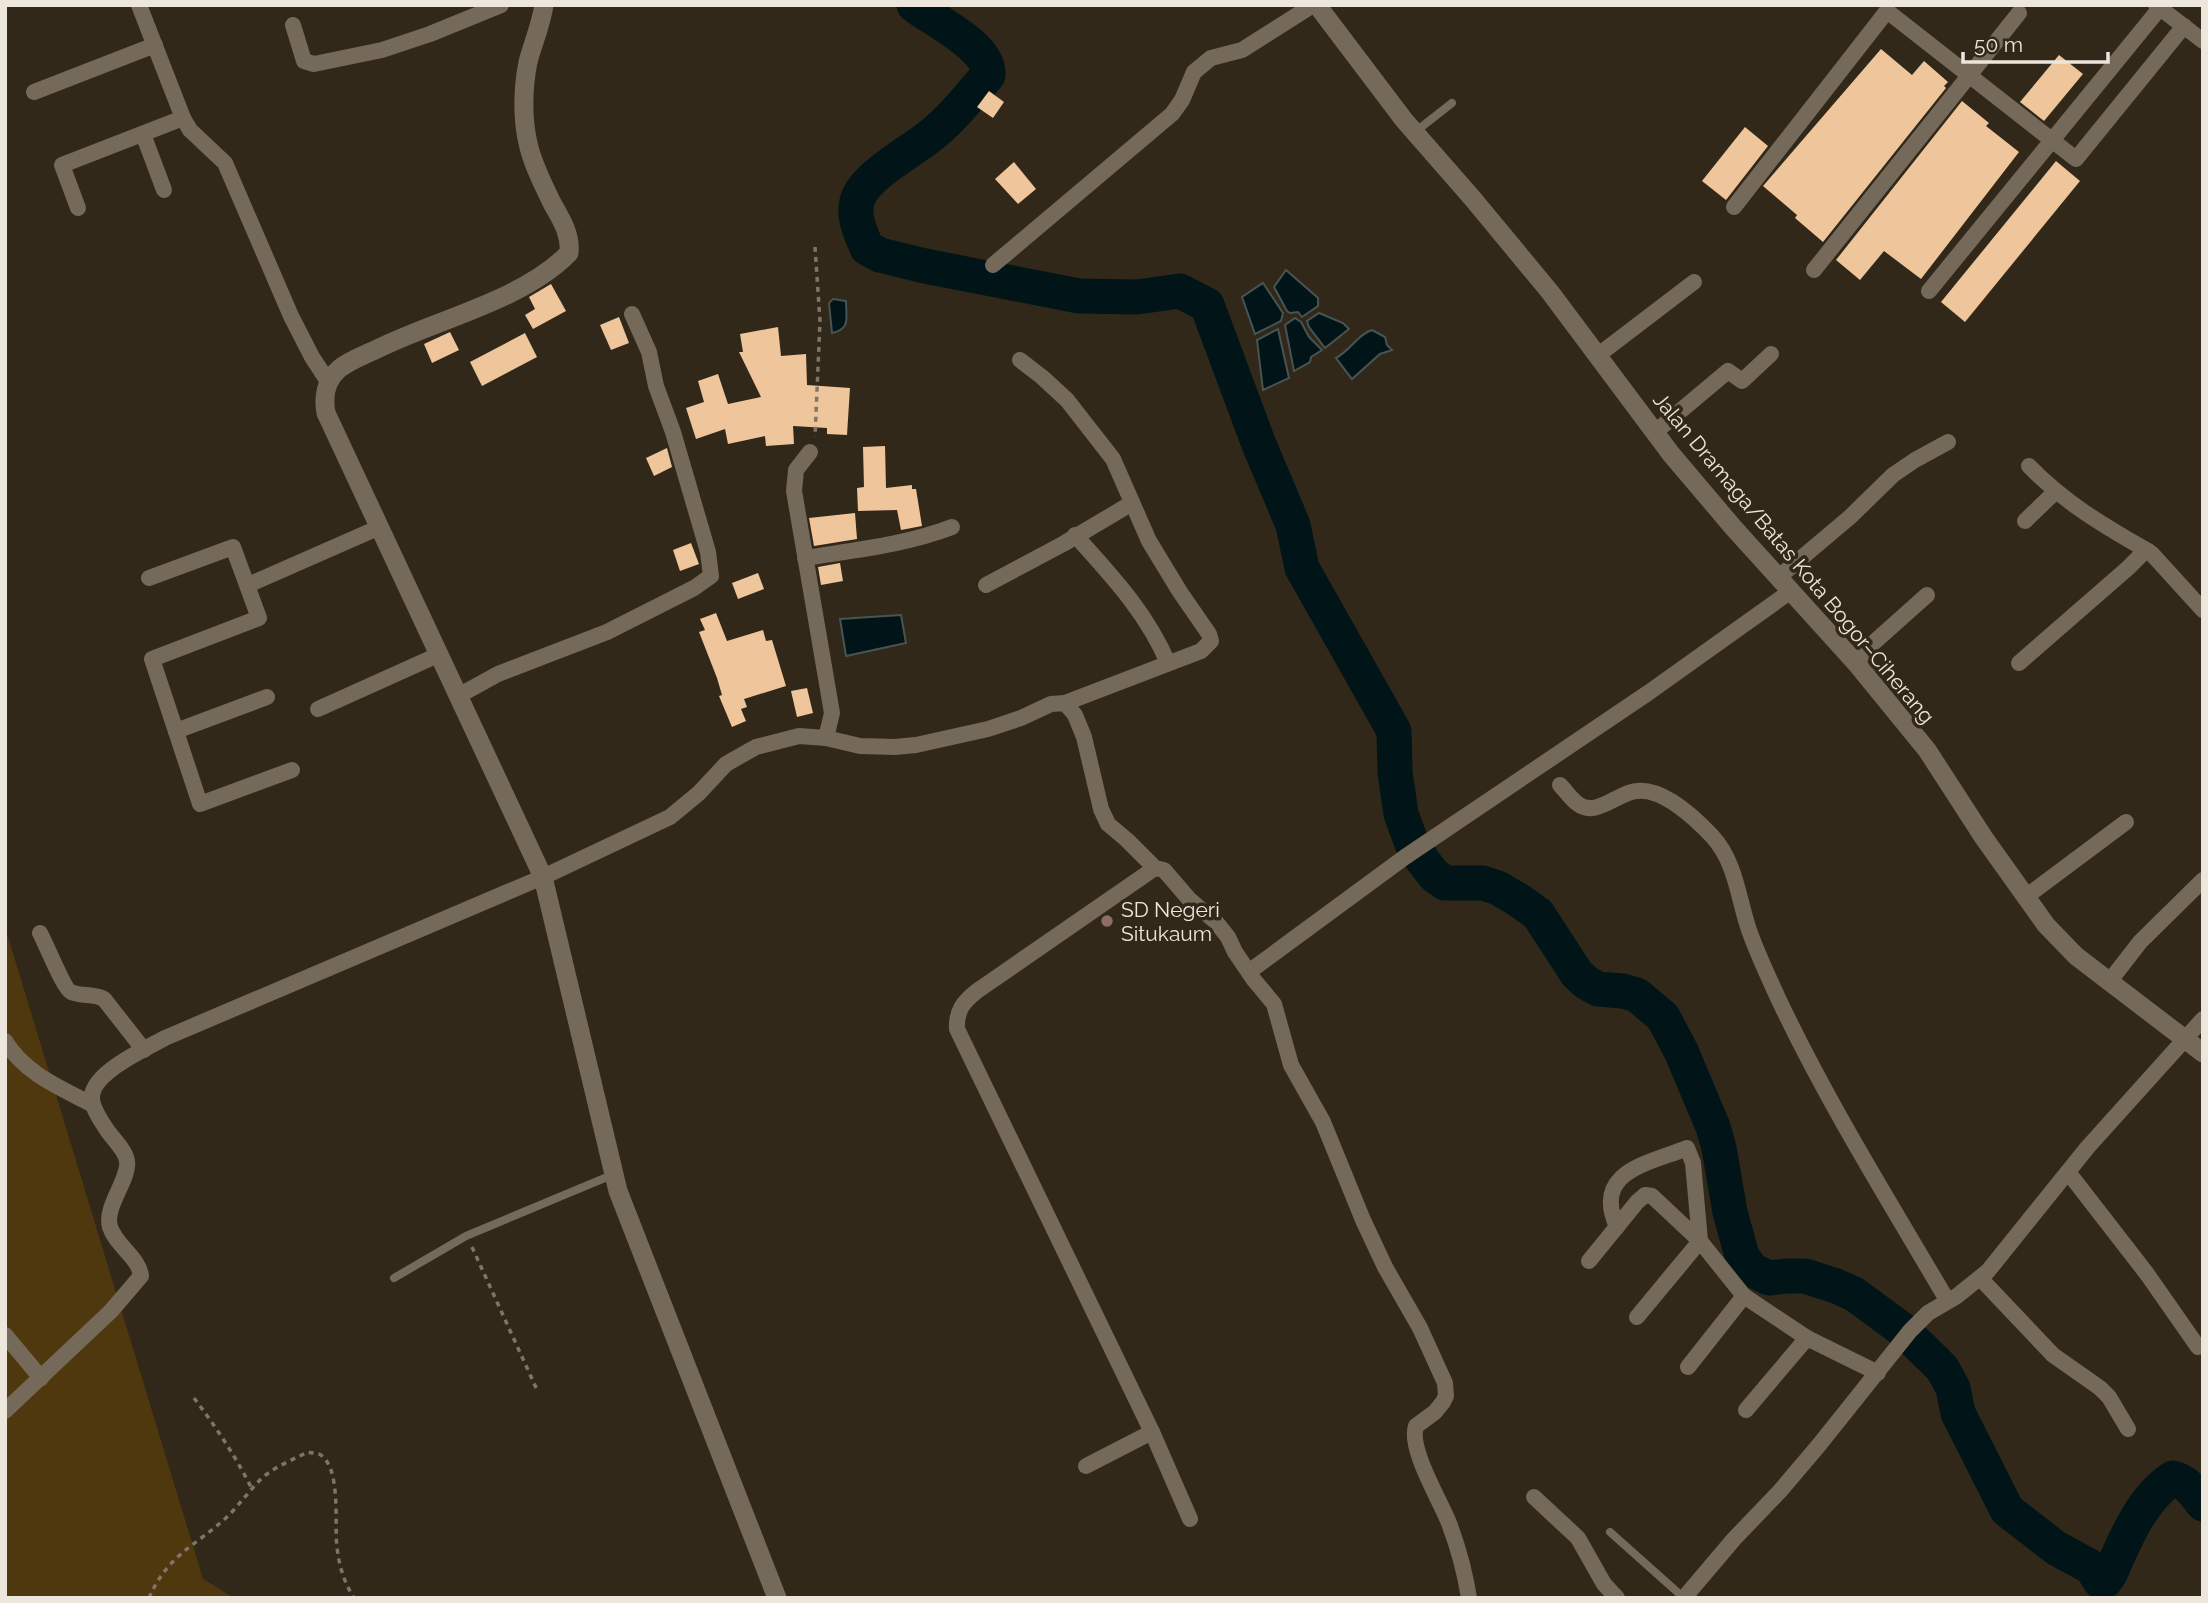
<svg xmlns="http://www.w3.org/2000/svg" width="2208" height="1603" font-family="Raleway,sans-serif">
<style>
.green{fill:#4f380e}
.water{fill:#011518;stroke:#485453;stroke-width:2}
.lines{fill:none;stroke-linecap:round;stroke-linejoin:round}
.river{stroke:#011518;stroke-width:35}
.building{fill:#efc59c}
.path{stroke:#7e7568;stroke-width:3.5;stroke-dasharray:5 5;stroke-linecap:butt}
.service{stroke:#756a59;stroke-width:8}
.minor{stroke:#756a59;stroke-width:16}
.tertiary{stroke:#756a59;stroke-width:19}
.education-dot{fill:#8d6e63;stroke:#322819;stroke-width:2.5}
.labels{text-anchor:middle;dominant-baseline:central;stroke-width:7;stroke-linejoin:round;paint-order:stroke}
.street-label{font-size:21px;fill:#ece6dc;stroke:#322819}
.poi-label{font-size:21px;fill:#ece6dc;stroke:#322819;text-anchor:start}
</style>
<rect width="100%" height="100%" fill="#322819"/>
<polygon class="green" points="5,927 203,1579 234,1598 5,1598"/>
<g class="water">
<polygon points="1286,270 1318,298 1318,306 1302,317 1298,312 1290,313 1287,311 1274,287"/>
<polygon points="1263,283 1283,313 1281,321 1255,334 1242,297"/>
<path d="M833 299 846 301C846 318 851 329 832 333L829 303Z"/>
<polygon points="1319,313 1343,323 1349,329 1325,348 1309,327 1307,321"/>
<polygon points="1295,318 1301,322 1309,337 1322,350 1311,357 1310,362 1294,371 1285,325"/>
<polygon points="1278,329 1289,378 1263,390 1257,340"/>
<path d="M1372 330 1385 337 1387 345 1392 350 1380 354 1352 379 1336 358C1350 351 1358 334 1372 330Z"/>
<polygon points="901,615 906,643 846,656 840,619"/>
</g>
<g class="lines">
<path class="river" d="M914 5C934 21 990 46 988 75 970 96 951 120 929 137 910 152 868 175 859 196 851 213 860 232 867 248L880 255 925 266 1079 296 1137 297 1180 291 1207 305 1258 442 1293 525 1302 568 1394 731 1395 772 1401 814 1412 844 1423 861 1434 875 1445 883H1483L1498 888 1520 901 1538 914 1577 974 1587 983 1598 989 1623 991 1637 995 1663 1017 1681 1051 1713 1127 1719 1148 1730 1212 1742 1256 1752 1270 1769 1278 1787 1276H1805L1836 1286 1854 1294 1903 1330 1942 1368 1953 1388 1958 1413 2007 1510 2056 1548 2091 1567 2100 1581H2105L2110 1574C2125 1540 2141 1499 2173 1478 2187 1481 2194 1493 2203 1504"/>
</g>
<g class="building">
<polygon points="1881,49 1912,75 1924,61 1948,82 1944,86 1946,88 1823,242 1795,218 1797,215 1763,186"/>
<polygon points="2059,55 2083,74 2044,121 2020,102"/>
<polygon points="989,91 1004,102 993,118 977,107"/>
<polygon points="1962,101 1989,123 1986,126 2019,152 1921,279 1884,251 1860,280 1836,260"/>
<polygon points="1745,127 1768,146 1726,200 1702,181"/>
<polygon points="2056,161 2080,181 1965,322 1941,302"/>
<polygon points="1014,162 1036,189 1018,204 995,179"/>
<polygon points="551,284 566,311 533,329 525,315 535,309 529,297"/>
<polygon points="619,317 629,343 611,350 600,325"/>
<polygon points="778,327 781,356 806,354 807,385 850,388 847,435 827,434 827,428 793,426 794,444 766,446 765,436 728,444 725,429 696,439 686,408 704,402 698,381 718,374 728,404 761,397 739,352 743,352 740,334"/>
<polygon points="450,332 459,350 432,363 424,344"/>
<polygon points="525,333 537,357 482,386 470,362"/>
<polygon points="885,446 886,488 912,485 912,489 916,489 922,526 901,530 897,510 858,511 857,488 864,487 863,447"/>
<polygon points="667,448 672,467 654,476 646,458"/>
<polygon points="855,513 857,539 814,546 809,518"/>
<polygon points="691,543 699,564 680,571 673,550"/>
<polygon points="840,563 843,581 821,585 818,567"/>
<polygon points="758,573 764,589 738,599 732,583"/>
<polygon points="716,613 727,641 763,630 766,641 772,640 786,686 744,699 747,707 741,709 746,721 732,727 719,696 722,695 717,678 699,632 705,630 700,619"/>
<polygon points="807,688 813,713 797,717 791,691"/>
</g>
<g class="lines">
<g class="path">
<polyline points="815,247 820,321 815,437"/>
<polyline points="472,1247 538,1392"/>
<path d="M194 1398C216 1427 236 1457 252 1489"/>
<path d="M149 1598C168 1554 196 1546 228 1516 239 1505 249 1491 261 1479 274 1467 292 1460 308 1452 312 1453 315 1453 319 1454 342 1466 334 1525 337 1547 339 1566 344 1582 354 1598"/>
</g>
<g class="service">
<polyline points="1415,132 1452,103"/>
<polyline points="394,1278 466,1236 612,1175"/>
<polyline points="1610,1532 1684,1598"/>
</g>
<g class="minor">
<polyline points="139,5 183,118 190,130 225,163 291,316 312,357 329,383"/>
<polyline points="2156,5 2203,41"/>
<polyline points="293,25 304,61 314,64 382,50 430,34 501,5"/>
<polyline points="34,92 155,45"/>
<polyline points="143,134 164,190"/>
<polyline points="1734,207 1887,11 2076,159 2184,26"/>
<polyline points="78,208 62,165 183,118"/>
<polyline points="993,265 1172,114 1182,100 1194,72 1211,58 1242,50 1313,5"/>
<polyline points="1814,270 2019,13"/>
<polyline points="1929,291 2160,8"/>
<polyline points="1597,356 1694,282"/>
<polyline points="1020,360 1042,377 1067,400 1113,459 1149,541 1180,592 1209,634 1211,641 1201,651 1065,703"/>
<polyline points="1654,433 1728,371 1742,381 1771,354"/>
<polyline points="810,452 796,470 794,491 832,713 826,738"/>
<path d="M2029 466C2065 503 2104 526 2148 551"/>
<polyline points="2025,521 2055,492"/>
<path d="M1075 535C1111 575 1147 613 1168 663"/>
<path d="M805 558C855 550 905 545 952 527"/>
<polyline points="1779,577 1850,517 1893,475 1915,460 1948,442"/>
<polyline points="149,578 233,547 259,618 152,659 200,804 292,770"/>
<polyline points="248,585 380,527"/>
<polyline points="986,585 1063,544 1132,503"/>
<polyline points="1856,663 1871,645 1927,595"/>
<polyline points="2019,663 2128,568 2144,552 2148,551 2152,554 2203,610"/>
<polyline points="458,696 498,674 607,632 694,588 711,576 708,552 673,432 656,386 649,352 632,314"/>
<polyline points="318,709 438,655"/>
<polyline points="176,731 267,697"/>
<path d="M1560 785C1566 791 1571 799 1578 804 1596 818 1618 792 1637 791 1663 788 1695 818 1712 836 1736 862 1738 898 1749 930 1757 953 1768 976 1778 998 1827 1102 1889 1201 1947 1300"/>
<path d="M1155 868 977 991C963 1002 956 1011 957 1029L1152 1432 1190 1519"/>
<polyline points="2027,896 2126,822"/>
<path d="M40 933C46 944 64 989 71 992 82 997 93 993 104 999L144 1050"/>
<polyline points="1250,971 1405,857 1648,693 1791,591"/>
<polyline points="2109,982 2140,942 2203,880"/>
<path d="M5 1041C25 1074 61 1088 93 1105"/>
<polyline points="2068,1172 2147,1274 2198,1347"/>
<path d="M1617 1227C1592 1171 1648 1164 1687 1148L1693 1163 1700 1241 1637 1317"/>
<polyline points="1589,1261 1637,1202 1645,1195 1652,1196 1700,1241 1744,1296 1807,1338"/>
<polyline points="1980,1278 2053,1355 2100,1388 2109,1397 2128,1429"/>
<polyline points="5,1335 41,1378"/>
<polyline points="1688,1367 1744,1296"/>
<polyline points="1746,1410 1807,1338 1878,1373"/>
<path d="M5 1411 111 1311 141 1276C139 1257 116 1246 110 1227 104 1206 130 1179 127 1161 126 1151 113 1139 107 1130 101 1121 91 1107 92 1096 94 1072 145 1049 165 1038L543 877 670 817 699 793 726 764 756 747 799 736 826 738 860 746 895 747 916 745 988 729 1021 718 1051 704 1065 703 1075 715 1084 737 1101 809 1108 824 1127 840 1155 868 1164 870 1189 899 1216 922 1228 937 1235 952 1254 980 1274 1004 1291 1065 1323 1122 1363 1220 1385 1267 1420 1328 1445 1383 1446 1396 1443 1402 1435 1412 1416 1426C1408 1448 1440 1500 1449 1523 1458 1547 1465 1572 1469 1598"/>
<polyline points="1086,1466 1152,1432"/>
<polyline points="1534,1497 1578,1538 1604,1584 1617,1598"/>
<polyline points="1684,1598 1734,1539 1780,1491 1819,1445 1910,1331 1928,1313 1957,1296 1988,1271 2087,1148 2203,1019"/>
</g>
<g class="tertiary">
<path d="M544 5C541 25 533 43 528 62 523 87 522 118 528 143 532 163 543 184 552 203 561 219 571 234 569 253 522 301 437 319 377 349 365 355 350 360 339 369 326 380 323 397 326 413L543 877 618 1191 777 1598"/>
<polyline points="1317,5 1404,120 1473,199 1550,292 1671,454 1732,526 1856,663 1927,750 1984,838 2046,925 2076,956 2203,1053"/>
</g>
</g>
<circle class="education-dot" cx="1107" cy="921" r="7"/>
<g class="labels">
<g class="street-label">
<text transform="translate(1794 558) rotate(50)">Jalan Dramaga/Batas Kota Bogor–Ciherang</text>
</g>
<g class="poi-label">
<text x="1121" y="909">SD Negeri<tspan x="1121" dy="24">Situkaum</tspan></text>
</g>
</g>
<rect width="2208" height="1603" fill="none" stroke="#ece6dc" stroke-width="14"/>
<path d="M1963 52v10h145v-10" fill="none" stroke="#ece6dc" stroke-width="3.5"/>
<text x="1974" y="52" font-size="21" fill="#ece6dc" stroke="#322819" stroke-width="5" paint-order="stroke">50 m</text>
</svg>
